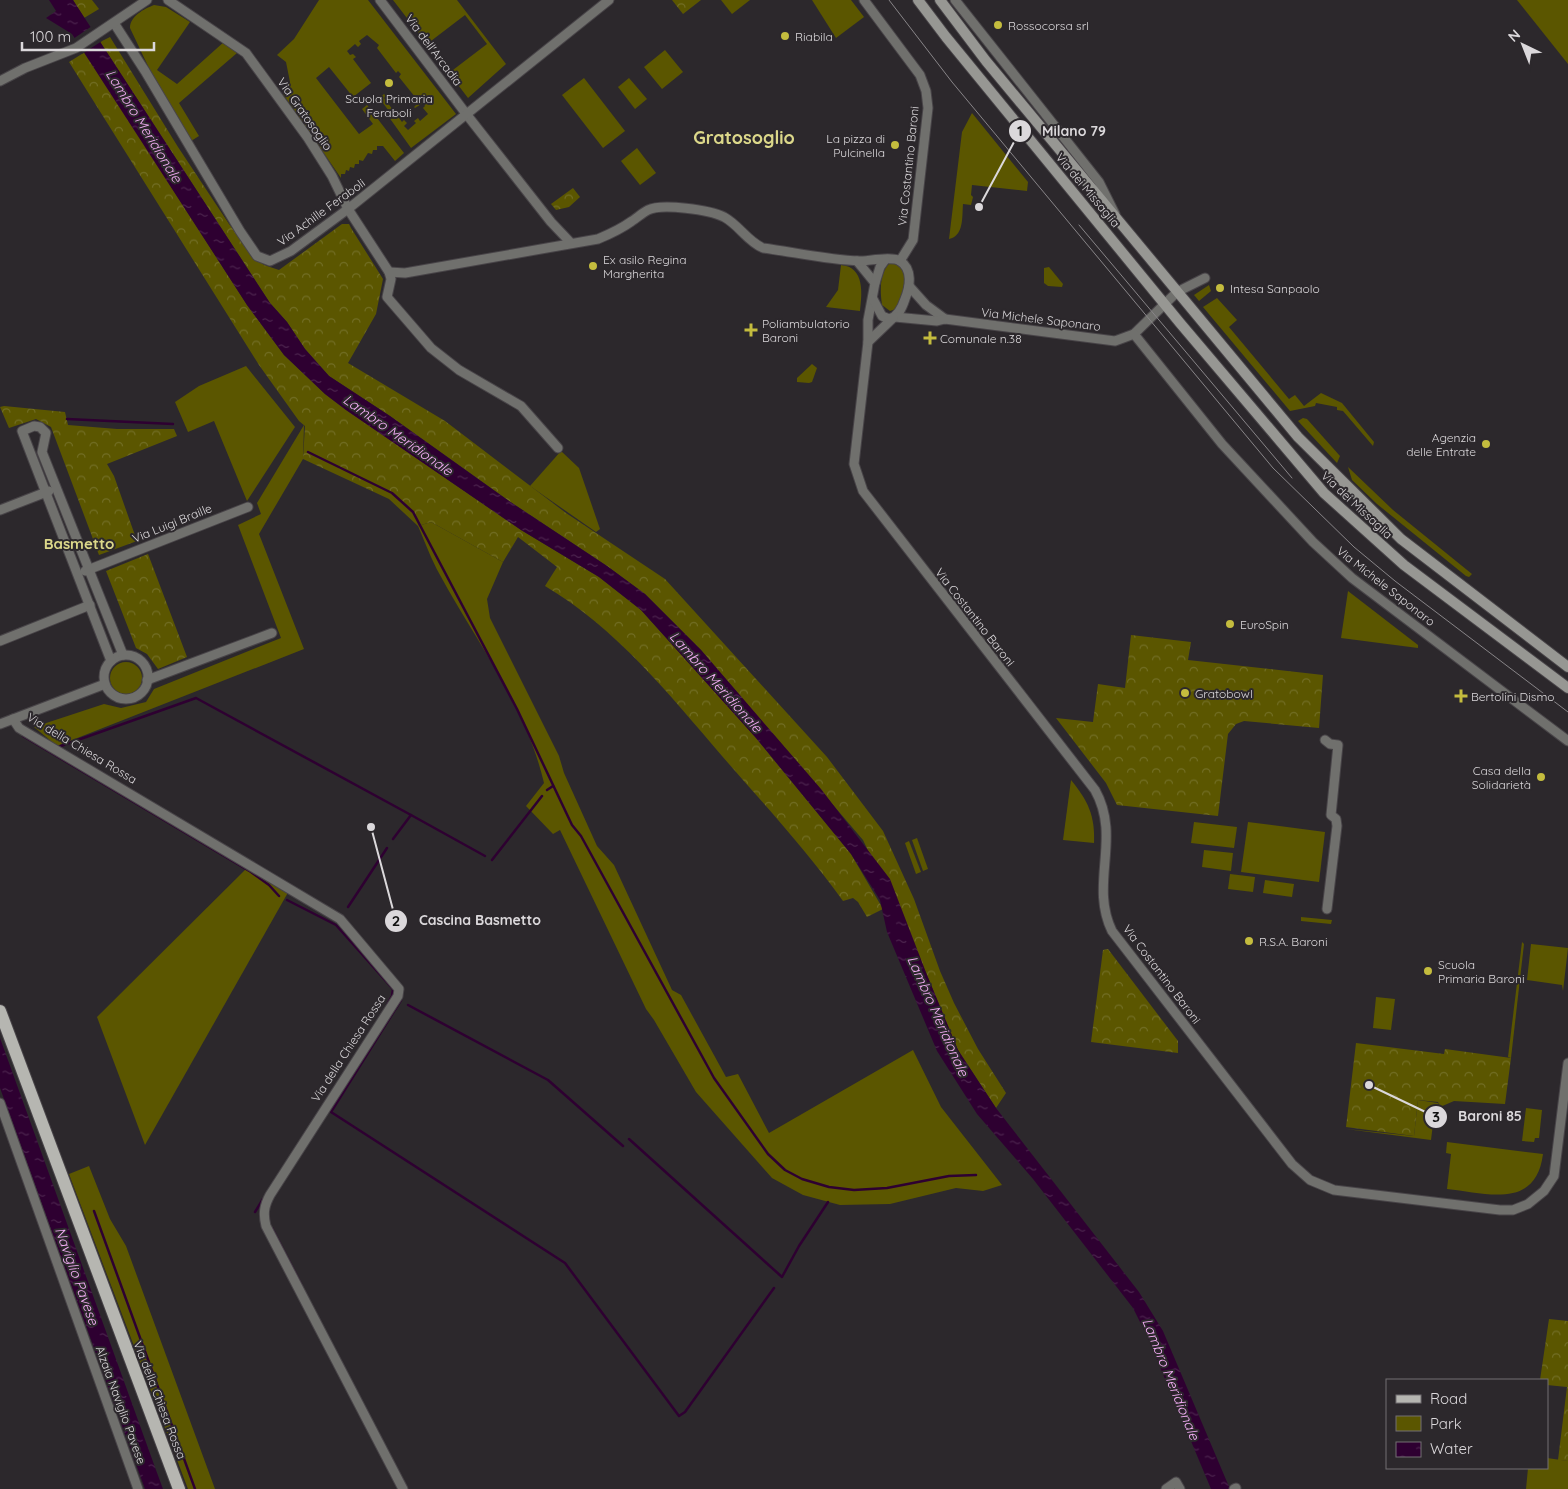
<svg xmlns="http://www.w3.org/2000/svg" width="1568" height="1489" font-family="Quicksand,sans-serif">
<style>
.green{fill:#5b5600}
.forest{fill:url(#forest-crowns)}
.water{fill:url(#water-ripples)}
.pier{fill:#2c282c}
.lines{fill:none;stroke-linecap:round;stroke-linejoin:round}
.stream{stroke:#2e0031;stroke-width:2.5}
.street-casing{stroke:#484448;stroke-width:11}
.secondary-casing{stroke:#484448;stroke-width:12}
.primary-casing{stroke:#484448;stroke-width:14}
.street{stroke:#70706d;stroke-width:9}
.secondary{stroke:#979793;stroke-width:10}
.primary{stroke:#b6b6b1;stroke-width:12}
.tram{stroke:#888588;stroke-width:1}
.poi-dot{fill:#c4bc3e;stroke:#2c282c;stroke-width:2}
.labels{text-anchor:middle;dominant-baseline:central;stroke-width:4;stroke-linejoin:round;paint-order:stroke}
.poi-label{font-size:12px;fill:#dbd8db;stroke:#2c282c;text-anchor:start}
.street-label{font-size:12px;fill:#dbd8db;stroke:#2c282c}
.water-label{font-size:14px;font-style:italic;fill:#f5aef7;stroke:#2c282c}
.quarter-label{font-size:15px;font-weight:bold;fill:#dcd88a;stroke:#2c282c}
.district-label{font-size:18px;font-weight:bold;fill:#dcd88a;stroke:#2c282c}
.leader{fill:none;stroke:#dbd8db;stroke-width:2}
.callout-dot{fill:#dbd8db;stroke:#2c282c;stroke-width:2}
.mark-label{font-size:15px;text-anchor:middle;font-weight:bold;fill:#111}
.callout-label{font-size:14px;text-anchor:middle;font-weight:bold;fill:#dbd8db;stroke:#2c282c;stroke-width:4;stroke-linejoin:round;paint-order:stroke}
</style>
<defs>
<pattern id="forest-crowns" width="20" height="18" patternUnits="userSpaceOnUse" patternTransform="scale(1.25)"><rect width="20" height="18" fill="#5b5600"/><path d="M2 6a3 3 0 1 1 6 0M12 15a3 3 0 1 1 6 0" fill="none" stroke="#726e25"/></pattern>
<pattern id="water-ripples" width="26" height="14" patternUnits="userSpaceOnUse" patternTransform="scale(1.25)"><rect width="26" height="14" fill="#2e0031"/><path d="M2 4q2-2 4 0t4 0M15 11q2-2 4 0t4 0" fill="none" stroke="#4c244e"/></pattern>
</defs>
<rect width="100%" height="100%" fill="#2c282c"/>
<g class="green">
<polygon points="319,0 368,0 456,114 411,148 386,113 389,111 379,98 384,94 386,96 384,98 402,122 404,120 407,123 404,126 408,130 416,123 414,121 418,118 420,121 428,114 423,108 425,106 423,103 415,108 414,107 419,102 399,77 401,74 398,71 396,73 377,48 379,45 367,35 359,41 361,44 358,47 355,44 347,51 350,55 353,54 356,57 353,59 371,83 353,97 329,67 316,78 359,134 373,124 362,109 367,105 404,153 395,161 383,146 377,146 377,150 373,150 372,154 368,153 363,161 359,160 359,164 355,164 354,168 350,167 349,171 346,170 345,174 341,174 341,178 283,94 290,82 286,62 277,55 294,39"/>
<polygon points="393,0 457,0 506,64 468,98 449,73 487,44 465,15 427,44"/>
<polygon points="721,0 750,0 732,14"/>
<polygon points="812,0 851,0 864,17 836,38"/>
<polygon points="1517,0 1568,0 1568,64"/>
<path d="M154 5 166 7 190 22 157 70 177 84 225 41 237 53 179 103 199 136 191 141 157 85 130 28C130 16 144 9 154 5Z"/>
<polygon points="665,50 683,72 662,89 644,67"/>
<polygon points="584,78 625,131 603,148 562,95"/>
<polygon points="629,78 647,99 635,109 618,87"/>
<path d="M972 113 1028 182 1027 191 972 185 971 195 973 197 971 205 963 204C962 217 964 236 949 239L962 132Z"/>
<polygon points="637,148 656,173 640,185 621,161"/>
<path d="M891 262 902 265C907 282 904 294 896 309L890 311 882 305C880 291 879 272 891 262Z"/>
<path d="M841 265C865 267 862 294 860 311L826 307 838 290Z"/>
<polygon points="1049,267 1063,284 1062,287 1048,286 1044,283 1044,268"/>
<polygon points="1209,285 1211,291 1199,301 1194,295"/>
<polygon points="1217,298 1237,320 1229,327 1289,399 1295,395 1304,406 1321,393 1342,403 1374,442 1373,446 1343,411 1337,410 1337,407 1316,403 1315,406 1290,411 1203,307"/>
<polygon points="812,364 817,368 812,382 809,383 797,382 797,378"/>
<polygon points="246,366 295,427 247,501 214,421 188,432 175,402 199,386"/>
<polygon points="1303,418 1307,419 1340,456 1337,463 1298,421"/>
<polygon points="304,425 303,459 259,534 304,649 57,746 34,727 104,704 121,708 146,702 154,689 281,638 238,525 261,514 257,503"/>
<polygon points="561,451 579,468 600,529 596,532 530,486"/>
<polygon points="1348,467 1393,510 1472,574 1469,577 1466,576 1377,504 1352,480"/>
<path d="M431 522 503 562 487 599 490 618 559 756 564 773 597 846 614 865 672 990 681 995 726 1077 738 1074 769 1133 913 1050 941 1107 1002 1185 983 1191 956 1188 890 1204 840 1205 803 1195 772 1178 696 1092 654 1020 646 1009 560 830 553 834 526 806 544 783C526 706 477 643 440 575 431 559 425 542 418 526Z"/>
<polygon points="1348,591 1418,645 1418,648 1341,638"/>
<circle cx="126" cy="678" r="16"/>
<path d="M1071 780C1088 801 1095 815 1094 843L1063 840Z"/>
<polygon points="1194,822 1237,827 1234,848 1191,843"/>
<polygon points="1248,822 1325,832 1319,882 1241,872"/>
<polygon points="917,838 928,869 923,871 912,840"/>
<polygon points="909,841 921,872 916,874 905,843"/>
<polygon points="1204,850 1233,853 1231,871 1202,867"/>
<polygon points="250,865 290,889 145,1145 97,1017"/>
<polygon points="1230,874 1255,877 1253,892 1228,889"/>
<polygon points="1265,880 1294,884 1292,897 1263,893"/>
<polygon points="1301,917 1332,920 1331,924 1301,921"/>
<polygon points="1522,942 1524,944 1511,1058 1508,1057"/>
<polygon points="1531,944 1568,948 1563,991 1562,985 1527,980"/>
<polygon points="1376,997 1395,999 1391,1030 1373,1028"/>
<polygon points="1418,1100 1438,1103 1440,1107 1434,1116 1431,1140 1346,1129 1414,1136"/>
<polygon points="1526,1108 1542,1110 1539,1138 1535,1138 1534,1142 1522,1141"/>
<path d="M1447 1142 1543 1154C1536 1210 1486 1193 1447 1189L1451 1154 1446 1153Z"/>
<polygon points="89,1166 110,1219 126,1246 215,1489 188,1489 69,1174"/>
<polygon points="1547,1458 1568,1461 1568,1489 1526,1489 1528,1468 1547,1468"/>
</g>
<g class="forest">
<polygon points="73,0 92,0 99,9 84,18"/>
<polygon points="672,0 701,0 683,14"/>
<polygon points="110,37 178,147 229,224 252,254 264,265 279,270 342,224 349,224 351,228 383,279 376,314 348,363 445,421 566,513 665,579 827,757 883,831 914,899 940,971 954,1003 978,1049 1006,1093 996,1108 958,1050 927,975 863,840 701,650 645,594 607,566 509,501 390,416 329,376 305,349 287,322 270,303 100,42"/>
<path d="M85 52 247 305 284 355 325 394 346 410 521 530 599 577 641 610 756 738 851 854 883 909 867 917 858 902 853 898 843 901C806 850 763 803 722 756 669 694 616 628 545 586L557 567 518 537 503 562 431 522 418 526 389 499 303 459 305 426 299 421 259 365 69 62Z"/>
<polygon points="573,188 580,197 569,207 556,210 551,204"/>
<polygon points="4,406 65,412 68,425 117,429 174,429 177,436 107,464 114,476 137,541 99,555 51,427 36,419 9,428 0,407"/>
<polygon points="148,554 187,657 158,669 147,654 136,648 106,571"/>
<polygon points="1131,635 1191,642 1188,660 1323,675 1319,728 1244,721 1236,724 1228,734 1218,816 1117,805 1106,783 1056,718 1093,722 1098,684 1125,688"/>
<polygon points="1108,949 1178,1041 1178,1053 1091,1042 1103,950"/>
<polygon points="1356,1043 1444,1054 1445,1049 1511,1058 1505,1104 1454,1101 1440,1107 1438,1102 1418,1100 1414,1136 1346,1127"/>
<polygon points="1549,1319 1568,1321 1568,1461 1558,1460 1567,1387 1547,1385 1547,1380 1540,1380"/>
</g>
<g class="water">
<polygon points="49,0 73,0 270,303 287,322 305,349 329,376 390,416 509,501 607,566 645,594 701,650 821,789 890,879 927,975 958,1050 996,1108 1139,1292 1163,1331 1230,1489 1211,1489 1147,1336 1133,1308 1033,1179 977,1114 937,1051 887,932 880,900 851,854 756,738 641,610 599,577 521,530 346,410 325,394 284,355 247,305 72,34 46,18 56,11"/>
<polygon points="0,1038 156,1470 163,1489 145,1489 0,1088"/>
</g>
<polygon class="pier" points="92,26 102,41 82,54 73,39"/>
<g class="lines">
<g class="stream">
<polyline points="67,419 173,424"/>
<polyline points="308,452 392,493 413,512 517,709 572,825 581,836 714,1078 768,1154 785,1170 802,1179 829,1187 854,1190 887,1188 949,1176 976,1175"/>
<polyline points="23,736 251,872 269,885 279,896"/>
<polyline points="58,747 196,698 411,815"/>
<polyline points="547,790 553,786"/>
<polyline points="393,839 411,815 485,856"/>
<polyline points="492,860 542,796"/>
<polyline points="287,900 336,925 393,989 392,996 387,1005"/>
<polyline points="348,907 387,848"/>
<polyline points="401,1000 331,1112 565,1263 679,1416 685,1412 774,1288"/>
<polyline points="408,1005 548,1080 623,1146"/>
<polyline points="629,1139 782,1277 799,1246 828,1202"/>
<polyline points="94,1211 195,1489"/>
<polyline points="255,1212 263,1199"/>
<polyline points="272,1228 301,1284"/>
</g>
<g class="street-casing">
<g id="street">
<polyline points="168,0 246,53 308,138 332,176 348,209 389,272 391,279 387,297 431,348 459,370 521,406 558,448"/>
<polyline points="380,0 467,115 551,222 570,242"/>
<polyline points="864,0 920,75 926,91 928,108 913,240 900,261"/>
<polyline points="955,0 1099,182 1115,214"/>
<polyline points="114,23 145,71 240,231 257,256 270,261 291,251 348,209 609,0"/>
<polyline points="0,81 25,68 76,48 147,0"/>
<path d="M857 261 875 283 868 320V342L854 464 863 491 1095 790C1122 838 1089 884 1112 931L1292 1164 1310 1180 1334 1190 1500 1210H1513L1528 1204 1544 1191 1554 1176 1568 1063"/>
<path d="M389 272 405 273 598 239C610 234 621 229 632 221 637 218 642 213 648 210 662 203 710 210 724 217 739 225 747 241 763 248 793 252 829 260 859 261 868 261 893 256 900 261 913 269 910 287 905 299 902 308 898 317 889 319L882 316 873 299"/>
<polyline points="875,283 880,267 885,260"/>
<polyline points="909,286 926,305 945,319"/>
<polyline points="895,317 937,321 945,319 1115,341 1134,334 1177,292 1205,278"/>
<polyline points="1134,334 1222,444 1313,542 1352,578 1568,741"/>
<polyline points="868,342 893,318"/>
<polyline points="0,510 49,491"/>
<polyline points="85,571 248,507"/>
<polyline points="0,641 90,605"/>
<circle cx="126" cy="677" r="22"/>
<polyline points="111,661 22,431 34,426 40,427 46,433 42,452 123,655"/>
<polyline points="147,680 272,633"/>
<path d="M13 719 19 728 340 919 399 989 398 996 270 1195C264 1206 263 1214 266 1226L403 1489"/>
<polyline points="0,724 105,684"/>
<polyline points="1325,740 1330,744 1338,745 1331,815 1336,819 1337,826 1327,909"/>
<polyline points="0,1103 138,1489"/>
<polyline points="1166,1489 1176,1482 1180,1489"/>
<polyline points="1234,1489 1236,1488"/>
</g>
</g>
<g class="secondary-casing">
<g id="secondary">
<polyline points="918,0 946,37 1180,323 1324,493 1404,565 1568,688"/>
<polyline points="940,0 986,61 1298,437 1401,539 1568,667"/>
</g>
</g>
<g class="primary-casing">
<polyline id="primary" points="0,1011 179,1489"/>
</g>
<use href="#street" class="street"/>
<use href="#secondary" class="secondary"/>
<use href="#primary" class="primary"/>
<g class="tram">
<polyline points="889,0 952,82 1273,468 1354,547 1395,581 1568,712"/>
<polyline points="1079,225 1292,478"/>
</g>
</g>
<g class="poi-dot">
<circle cx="998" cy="25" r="5"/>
<circle cx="785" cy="36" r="5"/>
<circle cx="389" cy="83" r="5"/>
<circle cx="895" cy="145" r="5"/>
<circle cx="593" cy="266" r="5"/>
<circle cx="1220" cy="288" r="5"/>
<path d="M748.5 322.5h5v5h5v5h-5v5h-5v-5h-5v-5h5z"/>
<path d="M927.5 330.5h5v5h5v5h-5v5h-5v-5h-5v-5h5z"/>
<circle cx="1486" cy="444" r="5"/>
<circle cx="1230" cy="624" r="5"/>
<circle cx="1185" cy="693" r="5"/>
<path d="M1458.5 688.5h5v5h5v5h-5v5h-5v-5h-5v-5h5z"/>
<circle cx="1541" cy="777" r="5"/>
<circle cx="1249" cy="941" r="5"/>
<circle cx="1428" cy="971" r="5"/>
</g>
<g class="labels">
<g class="poi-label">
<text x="1008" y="25">Rossocorsa srl</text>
<text x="795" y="36">Riabila</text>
<text x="389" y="98" text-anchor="middle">Scuola Primaria<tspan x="389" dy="14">Feraboli</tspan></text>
<text x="885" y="138" text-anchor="end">La pizza di<tspan x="885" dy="14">Pulcinella</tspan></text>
<text x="603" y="259">Ex asilo Regina<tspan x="603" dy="14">Margherita</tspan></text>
<text x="1230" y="288">Intesa Sanpaolo</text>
<text x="762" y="323">Poliambulatorio<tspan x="762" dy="14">Baroni</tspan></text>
<text x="940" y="338">Comunale n.38</text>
<text x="1476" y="437" text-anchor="end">Agenzia<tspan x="1476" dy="14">delle Entrate</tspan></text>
<text x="1240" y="624">EuroSpin</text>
<text x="1195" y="693">Gratobowl</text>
<text x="1471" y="696">Bertolini Dismo</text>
<text x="1531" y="770" text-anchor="end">Casa della<tspan x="1531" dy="14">Solidarietà</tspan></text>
<text x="1259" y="941">R.S.A. Baroni</text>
<text x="1438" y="964">Scuola<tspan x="1438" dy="14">Primaria Baroni</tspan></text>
</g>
<g class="street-label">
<text transform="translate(434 50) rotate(53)">Via dell'Arcadia</text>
<text transform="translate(305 114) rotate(55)">Via Gratosoglio</text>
<text transform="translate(908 166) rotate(-84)">Via Costantino Baroni</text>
<text transform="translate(1088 190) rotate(50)">Via dei Missaglia</text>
<text transform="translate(321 212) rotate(-36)">Via Achille Feraboli</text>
<text transform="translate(1041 319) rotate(7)">Via Michele Saponaro</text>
<text transform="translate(1357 505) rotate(43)">Via dei Missaglia</text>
<text transform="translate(172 523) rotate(-22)">Via Luigi Braille</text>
<text transform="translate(1386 586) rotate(38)">Via Michele Saponaro</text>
<text transform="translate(975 617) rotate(52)">Via Costantino Baroni</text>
<text transform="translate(82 748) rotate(31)">Via della Chiesa Rossa</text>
<text transform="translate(1162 974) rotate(53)">Via Costantino Baroni</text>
<text transform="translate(348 1048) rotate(-57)">Via della Chiesa Rossa</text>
<text transform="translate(160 1400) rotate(69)">Via della Chiesa Rossa</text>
<text transform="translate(121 1405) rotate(70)">Alzaia Naviglio Pavese</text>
</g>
<g class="water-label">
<text transform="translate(144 126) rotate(58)">Lambro Meridionale</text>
<text transform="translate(398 435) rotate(35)">Lambro Meridionale</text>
<text transform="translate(716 682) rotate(48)">Lambro Meridionale</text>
<text transform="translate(938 1016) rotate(66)">Lambro Meridionale</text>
<text transform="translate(77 1276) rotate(70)">Naviglio Pavese</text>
<text transform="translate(1171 1379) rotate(68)">Lambro Meridionale</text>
</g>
<g class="quarter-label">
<text x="79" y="543">Basmetto</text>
</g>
<g class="district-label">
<text x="744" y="137">Gratosoglio</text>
</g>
</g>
<path class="leader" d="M979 207L1020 131M371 827L396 921M1369 1085L1436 1117"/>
<g class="callout-dot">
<circle cx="979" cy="207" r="5"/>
<circle cx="371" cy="827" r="5"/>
<circle cx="1369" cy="1085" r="5"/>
<circle cx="1020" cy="131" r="12"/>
<circle cx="396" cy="921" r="12"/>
<circle cx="1436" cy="1117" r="12"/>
</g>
<g class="mark-label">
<text x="1020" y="136">1</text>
<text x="396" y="926">2</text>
<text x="1436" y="1122">3</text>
</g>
<g class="callout-label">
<text x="1074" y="136">Milano 79</text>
<text x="480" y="925">Cascina Basmetto</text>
<text x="1490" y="1121">Baroni 85</text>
</g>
<rect x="1386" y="1379" width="162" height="90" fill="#2c282c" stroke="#726e72"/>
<rect x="1396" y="1395" width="25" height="8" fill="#b6b6b1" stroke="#726e72"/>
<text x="1430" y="1404" font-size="15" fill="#dbd8db">Road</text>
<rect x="1396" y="1416" width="25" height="15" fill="#5b5600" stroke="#726e72"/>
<text x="1430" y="1429" font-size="15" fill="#dbd8db">Park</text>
<rect x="1396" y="1442" width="25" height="15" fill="url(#water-ripples)" stroke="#726e72"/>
<text x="1430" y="1454" font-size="15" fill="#dbd8db">Water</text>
<g transform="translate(1523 45) rotate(317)" stroke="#2c282c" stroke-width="4" paint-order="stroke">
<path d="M0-4L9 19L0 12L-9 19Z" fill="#dbd8db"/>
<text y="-8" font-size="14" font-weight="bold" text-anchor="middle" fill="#dbd8db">N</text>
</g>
<path d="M22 42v8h132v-8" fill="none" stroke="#dbd8db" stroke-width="2.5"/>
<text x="30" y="42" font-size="15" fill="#dbd8db" stroke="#2c282c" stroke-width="4" paint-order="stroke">100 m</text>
</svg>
